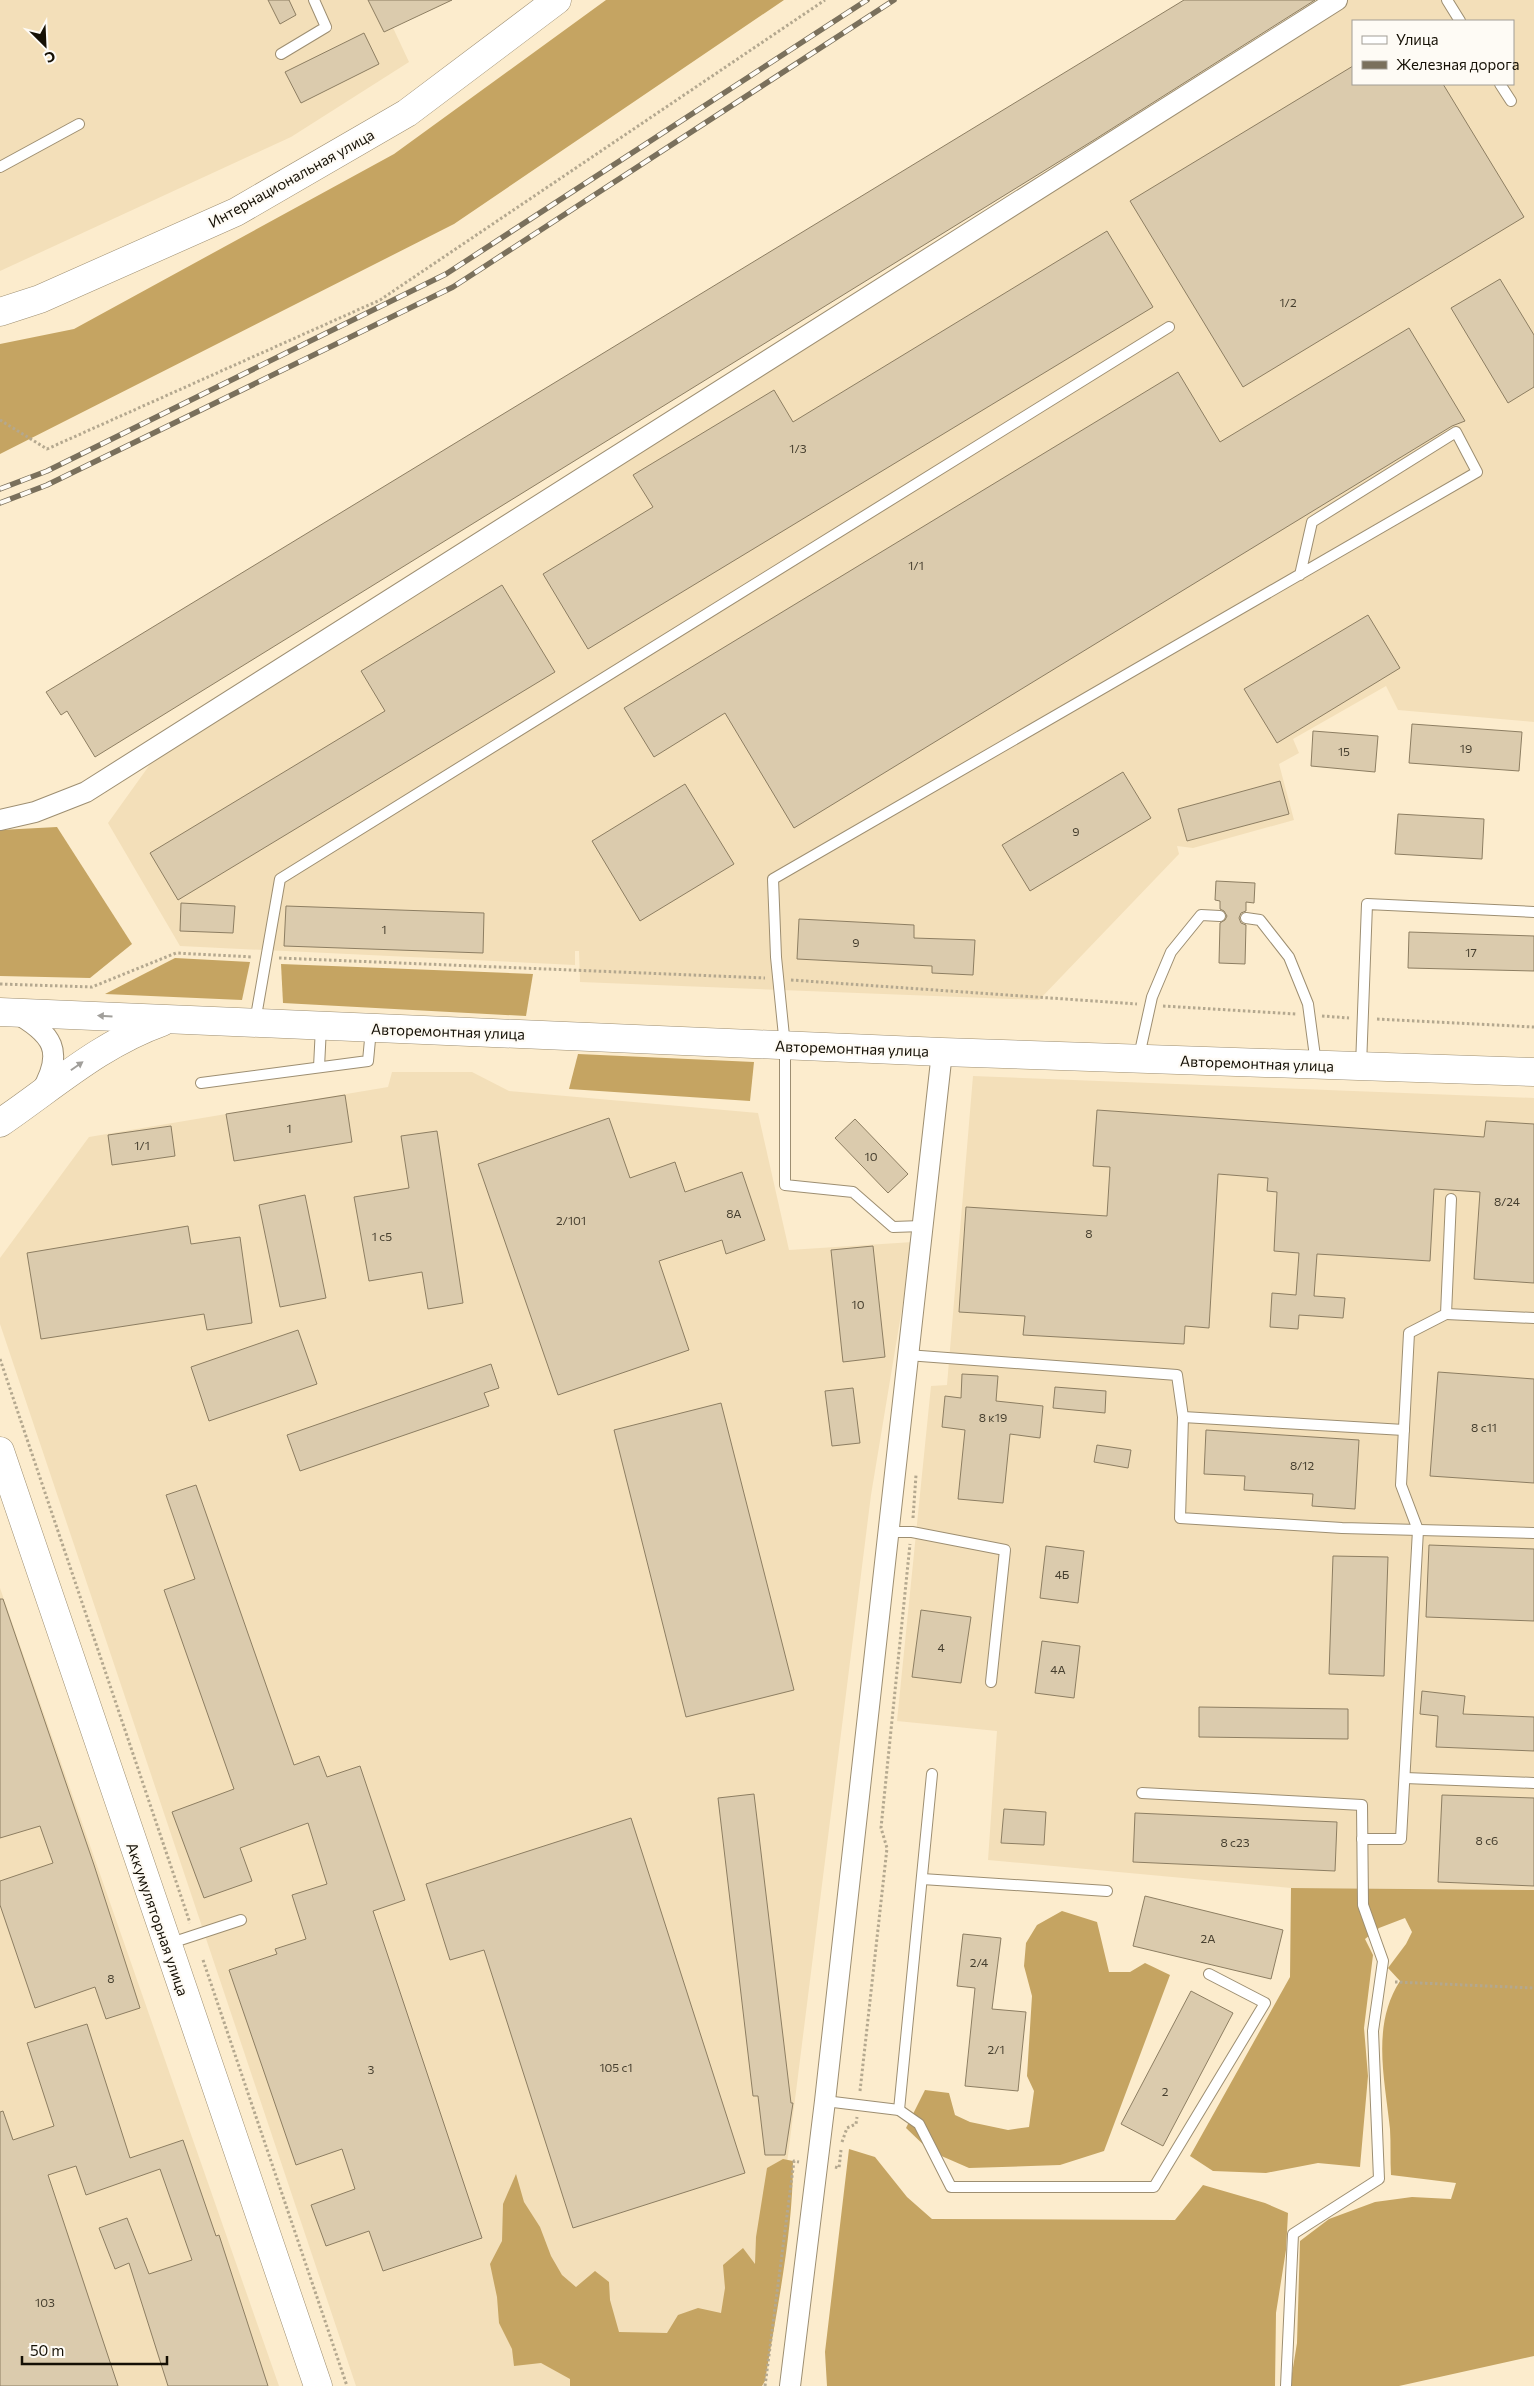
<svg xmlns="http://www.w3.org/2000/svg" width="1534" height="2386" font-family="Commissioner,sans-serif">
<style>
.built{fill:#f3dfb9;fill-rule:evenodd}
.forest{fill:#c5a462}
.building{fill:#dbcbad;stroke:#8d7e62}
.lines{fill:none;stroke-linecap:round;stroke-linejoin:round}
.lane-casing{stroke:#9d8e71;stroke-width:12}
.street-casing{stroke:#9d8e71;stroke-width:22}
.secondary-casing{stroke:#9d8e71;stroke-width:29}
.path{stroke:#b4a88f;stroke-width:3;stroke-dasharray:2.5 2.5;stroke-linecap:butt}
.lane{stroke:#fff;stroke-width:10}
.street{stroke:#fff;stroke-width:20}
.secondary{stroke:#fff;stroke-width:28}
.rail-casing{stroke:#7a705c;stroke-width:5.5}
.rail{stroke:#fefbf5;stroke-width:4;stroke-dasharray:11;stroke-linecap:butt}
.oneway{fill:#a19f9b}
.labels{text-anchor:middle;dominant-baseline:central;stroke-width:4.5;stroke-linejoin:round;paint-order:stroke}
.number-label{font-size:12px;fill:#463f2f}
.street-label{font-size:15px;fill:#151005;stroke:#fefbf5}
</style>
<rect width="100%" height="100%" fill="#fceccd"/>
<g class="built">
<polygon points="0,0 380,0 409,62 291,137 0,271"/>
<path d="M1346 0H1534V722L1398 710 1386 686 1293 739 1299 753 1279 764 1294 820 1193 848 1177 846 1179 854 1039 1000 580 982 579 951H575V965L180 946 108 823 151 763ZM1353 21H1513V84H1353Z"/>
<polygon points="392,1072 472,1072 509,1091 758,1113 789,1250 913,1242 871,1495 759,2386 356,2386 0,1324 0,1258 89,1137 388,1087"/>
<polygon points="973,1076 1534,1098 1534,1890 1291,1888 988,1860 997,1731 897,1721 931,1386 947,1385"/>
<polygon points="0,1588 279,2386 0,2386"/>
</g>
<g class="forest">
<polygon points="606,0 784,0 454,224 0,454 0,344 74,329 394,154"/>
<polygon points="57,827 132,944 90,978 0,976 0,830"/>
<polygon points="175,958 250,962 242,1000 105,994"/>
<polygon points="281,964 533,974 526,1016 283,1003"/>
<polygon points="578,1054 754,1062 750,1101 569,1089"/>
<path d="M1291 1888 1534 1890V2356L1399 2386H1290L1297 2343 1300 2241 1329 2219 1375 2202 1412 2197 1451 2199 1456 2183 1391 2175C1390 2160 1391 2144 1390 2129 1385 2079 1371 2026 1400 1981L1388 1968 1406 1944 1412 1932 1405 1918 1379 1928 1365 1939 1373 1955 1364 2028 1368 2076 1360 2167 1318 2163 1266 2173 1213 2171 1190 2156 1290 1977Z"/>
<polygon points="1062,1911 1097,1922 1109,1972 1130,1972 1145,1963 1170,1975 1104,2151 1060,2165 969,2168 930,2151 906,2128 925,2090 949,2093 955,2115 970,2122 1008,2130 1029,2127 1034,2091 1027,2076 1032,1996 1024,1966 1026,1943 1037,1925"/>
<polygon points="849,2149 875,2157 907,2197 932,2219 1175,2220 1203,2185 1265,2203 1288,2213 1286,2250 1276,2313 1275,2386 827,2386 825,2352"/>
<path d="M783 2159 793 2161C793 2234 777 2308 765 2381L762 2386H570V2379L541 2363 514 2366 512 2349 499 2323 497 2297 490 2264 502 2241 503 2204 516 2174 524 2202 540 2227 551 2256 562 2275 576 2287 595 2271 609 2282 610 2300 619 2332 667 2333 678 2315 698 2308 721 2313 725 2288 723 2265 743 2248 755 2264 756 2237 767 2168Z"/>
</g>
<g class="building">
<polygon points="268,0 289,0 296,15 280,24"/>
<polygon points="368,0 452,0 384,32"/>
<polygon points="1184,0 1315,0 1094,140 95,757 67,711 61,715 46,692"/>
<polygon points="364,33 379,64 301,103 285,72"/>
<polygon points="1353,66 1353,84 1443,84 1524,217 1243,387 1130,201"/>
<polygon points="1107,231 1153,307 588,649 543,574 653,507 633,475 774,390 793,422"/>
<polygon points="1500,279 1534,335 1534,387 1508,403 1451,308"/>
<polygon points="1409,328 1465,421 1452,426 794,828 725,713 654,757 624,708 1178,372 1220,442"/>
<polygon points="502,585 555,672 178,900 150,853 385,711 361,671"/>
<polygon points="1368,615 1400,668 1277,743 1244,689"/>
<polygon points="1412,724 1522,732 1519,771 1409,763"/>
<polygon points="1313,731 1378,736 1375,772 1311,766"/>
<polygon points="1123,772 1151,818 1030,891 1002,845"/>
<polygon points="1280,781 1289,814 1187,841 1178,809"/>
<polygon points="685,784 734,864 640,921 592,841"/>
<polygon points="1398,814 1484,819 1482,859 1395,854"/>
<polygon points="1216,881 1255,883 1254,903 1246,902 1246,911 1241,913 1239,918 1241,923 1246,925 1245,964 1219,963 1220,923 1225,920 1227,916 1224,911 1220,909 1220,901 1215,900"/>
<polygon points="181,903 235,906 233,933 180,931"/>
<polygon points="286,906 484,913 483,953 284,946"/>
<polygon points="799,919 914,925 914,938 975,940 973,975 932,973 932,966 797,959"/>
<polygon points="1409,932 1534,936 1534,971 1408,968"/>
<polygon points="345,1095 352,1142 234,1161 226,1114"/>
<polygon points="1097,1110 1484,1137 1486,1121 1534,1124 1534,1283 1474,1279 1480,1192 1434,1189 1430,1261 1317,1254 1314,1296 1345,1298 1343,1318 1299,1315 1298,1329 1270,1327 1272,1293 1296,1295 1299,1253 1274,1251 1277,1192 1267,1191 1268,1178 1218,1174 1209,1328 1185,1326 1184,1344 1023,1335 1025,1316 959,1312 966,1207 1107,1216 1110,1167 1093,1166"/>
<polygon points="609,1118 630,1178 675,1162 685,1192 742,1172 765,1240 726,1254 722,1240 659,1261 689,1350 558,1395 478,1164"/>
<polygon points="855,1119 908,1174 888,1193 835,1138"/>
<polygon points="171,1126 175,1156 112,1165 108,1135"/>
<polygon points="437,1131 463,1303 428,1309 422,1272 369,1281 354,1197 409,1188 401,1136"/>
<polygon points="305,1195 326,1298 280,1307 259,1205"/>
<polygon points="188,1226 191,1244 240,1237 252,1323 207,1330 204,1314 41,1339 27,1253"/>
<polygon points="873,1246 885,1357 843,1362 831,1250"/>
<polygon points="298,1330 317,1384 209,1421 191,1367"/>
<polygon points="491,1364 499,1388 484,1393 489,1406 300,1471 287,1435"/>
<polygon points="1438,1372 1534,1379 1534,1483 1430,1476"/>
<polygon points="962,1374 998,1376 996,1401 1043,1406 1040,1438 1010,1434 1003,1503 958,1499 965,1430 942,1427 945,1396 961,1398"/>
<polygon points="1055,1387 1106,1391 1105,1413 1053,1408"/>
<polygon points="853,1388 860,1443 832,1446 825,1391"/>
<polygon points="721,1403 794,1690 686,1717 614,1430"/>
<polygon points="1206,1430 1359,1440 1355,1509 1312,1506 1313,1494 1244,1490 1245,1476 1204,1474"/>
<polygon points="1097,1445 1131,1450 1128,1468 1094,1462"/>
<polygon points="196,1485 294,1765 319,1756 327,1777 360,1766 405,1900 373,1911 482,2238 383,2271 369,2231 326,2246 311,2205 355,2189 342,2149 296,2165 229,1970 277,1954 275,1949 306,1939 292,1895 327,1884 308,1823 240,1848 252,1881 204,1898 172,1812 234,1789 164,1590 195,1579 166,1495"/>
<polygon points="1429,1545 1534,1549 1534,1621 1426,1617"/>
<polygon points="1046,1546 1084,1551 1078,1603 1040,1598"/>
<polygon points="1333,1556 1388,1557 1384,1676 1329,1674"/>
<polygon points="0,1599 3,1599 94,1865 140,2008 106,2019 95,1987 35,2008 0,1905 0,1881 53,1863 40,1826 0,1838"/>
<polygon points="921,1610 971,1617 961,1683 912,1677"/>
<polygon points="1042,1641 1080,1646 1074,1698 1035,1693"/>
<polygon points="1422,1691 1465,1696 1463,1714 1534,1717 1534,1751 1436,1747 1438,1716 1420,1714"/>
<polygon points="1199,1707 1348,1709 1348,1739 1199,1737"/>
<polygon points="754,1794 791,2103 793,2103 785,2155 765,2155 758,2096 753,2096 718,1798"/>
<polygon points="1442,1795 1534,1798 1534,1886 1438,1882"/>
<polygon points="1004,1809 1046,1812 1044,1845 1001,1843"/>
<polygon points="1135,1813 1337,1822 1335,1871 1133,1862"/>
<polygon points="631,1818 745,2173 573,2228 484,1950 450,1960 426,1884"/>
<polygon points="1145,1896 1283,1930 1271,1979 1133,1946"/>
<polygon points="963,1934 1001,1938 992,2009 1026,2012 1018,2091 965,2086 975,1988 957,1986"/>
<polygon points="1191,1991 1233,2013 1163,2146 1121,2124"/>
<polygon points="87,2024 130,2158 183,2140 216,2236 219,2235 268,2386 168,2386 129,2263 115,2269 99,2228 127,2218 149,2274 192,2260 160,2169 86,2195 76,2166 48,2175 118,2386 0,2386 0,2112 3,2111 13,2140 54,2126 27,2043"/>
</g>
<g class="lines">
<g class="lane-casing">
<g id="lane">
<polyline points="1447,0 1460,21"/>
<polyline points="281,54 326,27 314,0"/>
<polyline points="1500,84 1511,101"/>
<polyline points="0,167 79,124"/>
<polyline points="1246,918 1260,920 1289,957 1308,1004 1316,1064"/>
<polyline points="255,1022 280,879 1169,327"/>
<polyline points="1139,1056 1152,997 1171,952 1201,915 1220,916"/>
<polyline points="1361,1066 1367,904 1534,912"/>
<polyline points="319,1067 321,1027"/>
<polyline points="201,1083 368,1061 371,1029"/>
<polyline points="922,1226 893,1227 853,1192 785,1185 785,1046 776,957 773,879 1477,472 1456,432 1312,522 1300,575"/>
<polyline points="1446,1314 1534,1318"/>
<polyline points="907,1355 1177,1375 1183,1417 1180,1518 1342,1528 1534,1533"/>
<polyline points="1183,1417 1404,1430"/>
<polyline points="887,1532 912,1532 1005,1550 991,1682"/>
<polyline points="1405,1778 1534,1783"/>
<polyline points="1142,1793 1362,1805 1363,1905 1383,1961 1373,2031 1379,2179 1293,2234 1286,2386"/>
<polyline points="1362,1839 1401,1839 1418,1530 1401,1485 1409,1333 1446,1314 1451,1199"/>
<polyline points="922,1879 1107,1891"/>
<polyline points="168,1944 241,1920"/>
<polyline points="825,2101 899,2110 919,2124 951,2187 1154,2187 1265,2003 1209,1974"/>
<polyline points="899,2110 932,1774"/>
</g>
</g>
<g class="street-casing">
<g id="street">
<polyline points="0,820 35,812 86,792 1337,0"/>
<path d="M14 1012C53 1034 65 1051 41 1092"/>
<polyline points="790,2386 825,2101 942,1052"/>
</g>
</g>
<g class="secondary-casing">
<g id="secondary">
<polyline points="0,312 40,299 236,212 407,113 557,0"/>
<polyline points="0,1012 942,1052 1534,1072"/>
<path d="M0 1123C53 1087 100 1044 162 1022"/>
<polyline points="0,1451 318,2386"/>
</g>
</g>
<g class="path">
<polyline points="0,420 47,449 380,300 825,0"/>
<polyline points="279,958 765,978"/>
<polyline points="791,980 1137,1004"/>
<polyline points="0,984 92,987 176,953 253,957"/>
<polyline points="1163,1006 1296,1014"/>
<polyline points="1322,1016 1349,1018"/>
<polyline points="1377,1019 1534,1027"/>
<polyline points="0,1359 190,1923"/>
<polyline points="913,1518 916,1475"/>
<polyline points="203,1960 347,2386"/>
<polyline points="1395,1982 1534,1988"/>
<polyline points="860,2091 887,1848 881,1828 910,1544"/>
<polyline points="842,2142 847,2128 856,2124 857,2117"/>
<polyline points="835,2167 839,2168 841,2150"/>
<polyline points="765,2386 794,2161 799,2162"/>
</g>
<use href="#lane" class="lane"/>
<use href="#street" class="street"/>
<use href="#secondary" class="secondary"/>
<g class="rail-casing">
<g id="rail">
<polyline points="0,489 47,471 446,274 867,0"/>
<polyline points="0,503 47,485 453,287 894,0"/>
</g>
</g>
<use href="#rail" class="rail"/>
</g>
<defs><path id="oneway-solid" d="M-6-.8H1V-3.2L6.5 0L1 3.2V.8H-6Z" transform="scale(1.25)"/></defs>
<g class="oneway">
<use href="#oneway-solid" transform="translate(105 1016) rotate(-177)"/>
<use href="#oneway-solid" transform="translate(77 1066) rotate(-35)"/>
</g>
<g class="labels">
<g class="number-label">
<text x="1288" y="302">1/2</text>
<text x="798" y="448">1/3</text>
<text x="916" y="565">1/1</text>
<text x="1466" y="748">19</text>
<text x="1344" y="751">15</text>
<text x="1076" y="831">9</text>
<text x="384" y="929">1</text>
<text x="856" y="942">9</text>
<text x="1471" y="952">17</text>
<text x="289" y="1128">1</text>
<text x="142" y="1145">1/1</text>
<text x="871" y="1156">10</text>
<text x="1507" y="1201">8/24</text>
<text x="734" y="1213">8А</text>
<text x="571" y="1220">2/101</text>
<text x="1089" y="1233">8</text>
<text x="382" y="1236">1 с5</text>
<text x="858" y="1304">10</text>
<text x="993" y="1417">8 к19</text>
<text x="1484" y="1427">8 с11</text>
<text x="1302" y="1465">8/12</text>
<text x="1062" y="1574">4Б</text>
<text x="941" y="1647">4</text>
<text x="1058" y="1669">4А</text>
<text x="1487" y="1840">8 с6</text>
<text x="1235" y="1842">8 с23</text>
<text x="1208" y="1938">2А</text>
<text x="979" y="1962">2/4</text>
<text x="111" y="1978">8</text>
<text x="996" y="2049">2/1</text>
<text x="616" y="2067">105 c1</text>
<text x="371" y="2069">3</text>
<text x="1165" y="2091">2</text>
<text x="45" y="2302">103</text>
</g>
<g class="street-label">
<text transform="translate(291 178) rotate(-29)">Интернациональная улица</text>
<text transform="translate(448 1031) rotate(2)">Авторемонтная улица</text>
<text transform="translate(852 1048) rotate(2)">Авторемонтная улица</text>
<text transform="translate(1257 1063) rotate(2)">Авторемонтная улица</text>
<text transform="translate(158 1919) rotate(71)">Аккумуляторная улица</text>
</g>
</g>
<rect x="1352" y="20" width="162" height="65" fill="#fefbf5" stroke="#a19d95"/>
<rect x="1362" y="36" width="25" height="8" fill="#ffffff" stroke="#a19d95"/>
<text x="1396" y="45" font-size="15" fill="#151005">Улица</text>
<rect x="1362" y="61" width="25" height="8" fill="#7a705c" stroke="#a19d95"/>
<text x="1396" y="70" font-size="15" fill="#151005">Железная дорога</text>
<g transform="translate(45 45) rotate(156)" stroke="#fefbf5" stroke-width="4" paint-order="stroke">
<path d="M0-4L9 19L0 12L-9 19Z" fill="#151005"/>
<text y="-8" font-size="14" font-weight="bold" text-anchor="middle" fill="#151005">С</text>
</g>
<path d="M22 2356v8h145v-8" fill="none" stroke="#151005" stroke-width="2.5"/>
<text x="30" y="2356" font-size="15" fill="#151005" stroke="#fefbf5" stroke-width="4" paint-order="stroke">50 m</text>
</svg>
